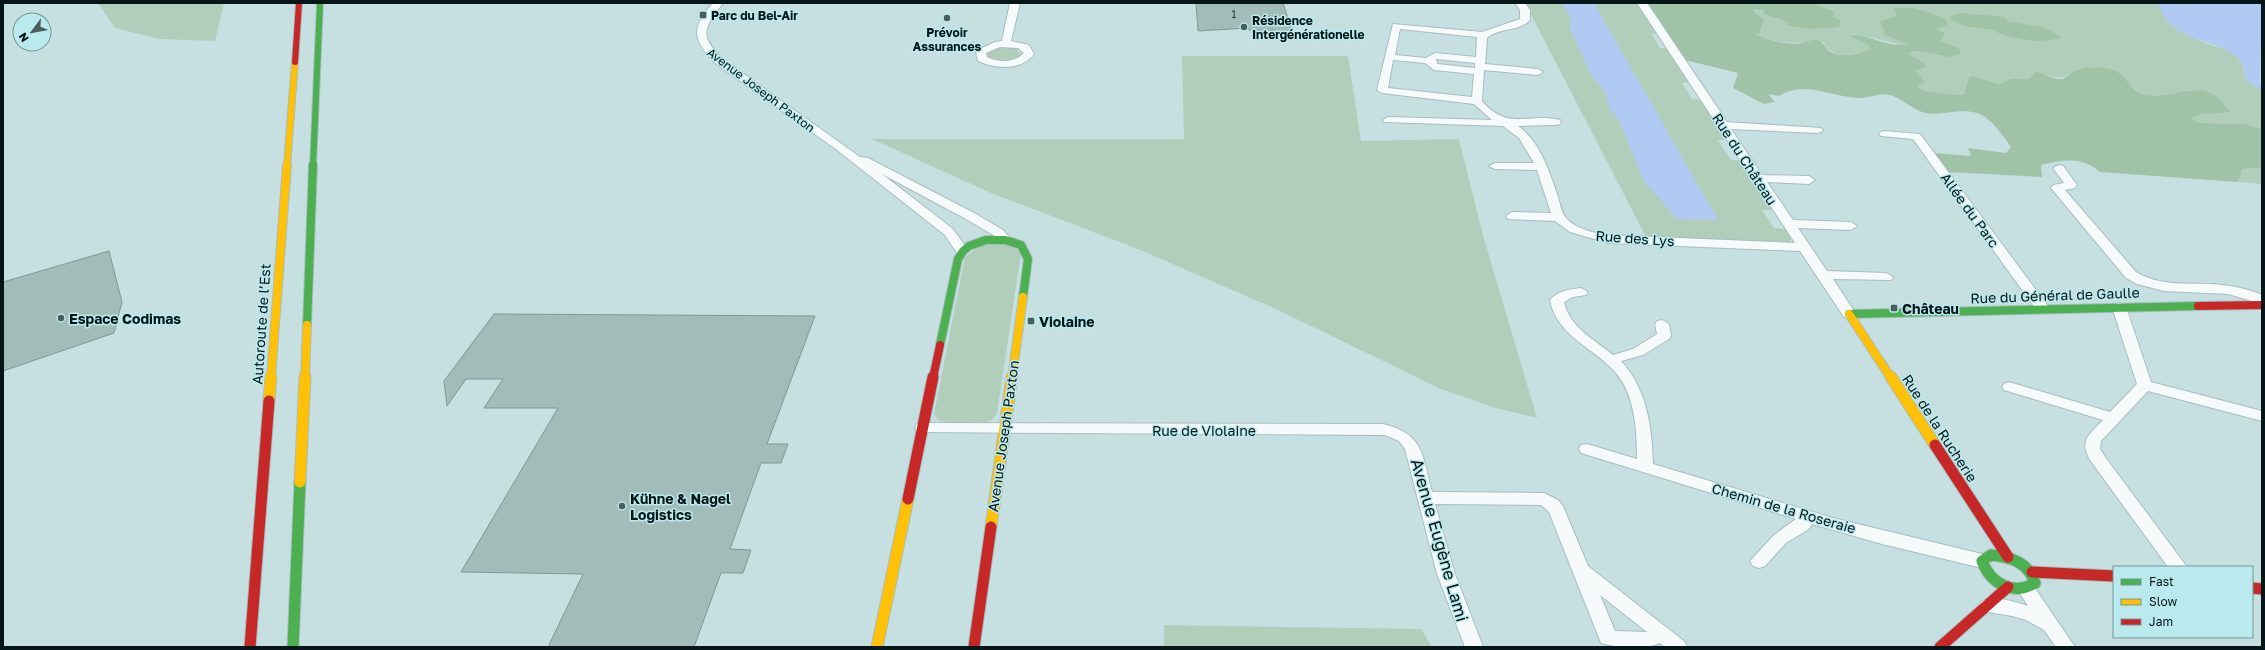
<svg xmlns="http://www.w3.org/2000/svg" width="2265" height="650" font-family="'Golos Text',sans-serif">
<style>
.green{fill:#b0ceb9}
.forest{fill:#a0c3a8}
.water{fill:#b0caf3}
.building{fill:#a2bcb9;stroke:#839695}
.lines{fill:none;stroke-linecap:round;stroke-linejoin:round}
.street-casing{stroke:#a8bdbf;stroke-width:2}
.fast-far2-casing{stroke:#a8bdbf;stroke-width:8}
.fast-far1-casing{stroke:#a8bdbf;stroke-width:10}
.fast-casing{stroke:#a8bdbf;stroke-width:13}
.slow-far2-casing{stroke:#a8bdbf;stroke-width:8}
.slow-far1-casing{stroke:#a8bdbf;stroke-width:10}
.slow-casing{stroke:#a8bdbf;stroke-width:13}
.jam-far2-casing{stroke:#a8bdbf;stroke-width:8}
.jam-far1-casing{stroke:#a8bdbf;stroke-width:10}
.jam-casing{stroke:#a8bdbf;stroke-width:13}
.street{fill:#f6fafb;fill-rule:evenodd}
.fast-far2{stroke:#4caf50;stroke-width:6}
.fast-far1{stroke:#4caf50;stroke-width:8}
.fast{stroke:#4caf50;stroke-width:11}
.slow-far2{stroke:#ffc107;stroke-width:6}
.slow-far1{stroke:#ffc107;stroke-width:8}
.slow{stroke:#ffc107;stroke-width:11}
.jam-far2{stroke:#c62828;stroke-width:6}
.jam-far1{stroke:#c62828;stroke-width:8}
.jam{stroke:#c62828;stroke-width:11}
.poi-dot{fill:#495d5f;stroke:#baeaee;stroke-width:1.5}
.labels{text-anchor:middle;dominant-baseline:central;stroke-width:3;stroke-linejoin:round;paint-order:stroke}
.far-number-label{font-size:10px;fill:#2c4040}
.far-poi-label{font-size:12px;font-weight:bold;fill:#051618;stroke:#baeaee;text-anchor:start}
.far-street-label{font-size:12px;fill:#051618;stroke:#baeaee}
.street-label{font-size:14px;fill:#051618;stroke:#baeaee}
.poi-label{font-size:14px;font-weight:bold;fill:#051618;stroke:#baeaee;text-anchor:start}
.near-street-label{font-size:17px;fill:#051618;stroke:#baeaee}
</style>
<rect width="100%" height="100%" fill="#c6e0e2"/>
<g class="green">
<polygon points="98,3 224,3 215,41 159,39 115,28"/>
<polygon points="1525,3 1638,3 1661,34 1652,34 1660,48 1670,48 1692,83 1682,83 1692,99 1703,100 1728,140 1718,140 1731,160 1742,160 1774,210 1762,210 1774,228 1786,229 1792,239 1789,242 1647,239"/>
<path d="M1811 3H2157L2170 24 2181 32 2208 44 2232 51 2242 63 2246 80 2262 91V129L2245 124 2200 123 2189 118 2201 114 2230 111 2225 107 2188 90C2176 97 2148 102 2136 92 2132 89 2129 84 2126 80L2071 73C2056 85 2043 66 2029 79H2011L1999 84 1978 77 1968 80 1964 94 1961 95 1923 91 1918 86 1925 82 1915 71 1925 67V63L1908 54 1915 51 1942 56 1947 46 1933 33 1936 29 1898 15 1893 18 1910 43 1903 45 1855 34 1848 35 1869 45V50C1853 58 1833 59 1823 42 1793 43 1778 45 1750 32L1754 9 1764 12 1763 14 1788 22 1832 16 1833 11Z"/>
<path d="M997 47 1016 48 1021 54C1014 64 995 63 986 56L987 52Z"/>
<polygon points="1182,56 1348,56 1361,141 1459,139 1484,239 1537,418 1496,408 1441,389 1276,309 1138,249 991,193 872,139 1184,139"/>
<polygon points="2262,168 2262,184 2238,182 2243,169"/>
<path d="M998 242 1013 246 1021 253 997 413C995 416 993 419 991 420 982 426 948 424 938 420L934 414 965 257 984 243Z"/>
<polygon points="1164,625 1421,629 1432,647 1164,647"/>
</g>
<g class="forest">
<path d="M1648 3 1815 4 1833 11 1835 14 1832 16 1841 21 1839 27C1821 29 1805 30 1787 25L1788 22 1763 14 1764 11 1754 9V13L1764 19 1759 34 1752 33C1771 41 1794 49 1814 39 1826 43 1823 46 1831 52 1843 58 1857 55 1869 50V45L1848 35C1867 32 1888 49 1907 44L1883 34 1885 31 1880 22 1896 16 1897 12 1893 11 1894 8H1914L1945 18 1948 24 1936 29 1945 33 1941 41 1959 48 1960 53 1950 57 1915 51 1908 54 1925 63V67L1915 71 1925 82 1918 86 1923 91 1961 95 1964 94 1969 77 1973 76 1999 84 2011 79H2029L2036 72C2045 73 2051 79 2060 79 2065 79 2068 75 2073 72 2085 66 2102 66 2115 71 2128 76 2130 92 2144 95 2168 101 2198 80 2218 98 2223 102 2226 108 2231 112L2201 114 2190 118 2200 123 2245 124 2262 129V168L2243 169 2238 182 2100 172C2081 156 2064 160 2041 165L2042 177 1947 172 1933 153 1971 156 1968 148 2006 153 2011 147C2002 135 1992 118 1977 113 1959 108 1943 116 1925 113 1914 110 1903 100 1893 96 1881 91 1871 98 1860 98 1833 98 1806 80 1779 96L1768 94 1775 102 1764 104 1733 88 1738 73 1685 60Z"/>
<path d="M1961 13 2005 17 2007 21 2042 27 2062 37C2044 44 2022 40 2004 35 1999 34 1994 30 1989 29 1975 27 1963 29 1951 19V16Z"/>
</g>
<g class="water">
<polygon points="1562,3 1594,3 1718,220 1677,219 1644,181 1619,120 1609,108 1605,92 1592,76 1570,29 1571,18"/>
<path d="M2157 3H2262L2260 81 2262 91 2246 80C2244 75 2244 67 2241 62 2229 43 2188 42 2170 24 2165 19 2161 10 2157 3Z"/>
</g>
<g class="building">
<polygon points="1196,3 1283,3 1293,34 1274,34 1273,30 1249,30 1248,28 1198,31"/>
<polygon points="109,251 122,302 114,333 3,371 3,282"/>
<polygon points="494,314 815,316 767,444 788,444 781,463 761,463 730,549 751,550 743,573 721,573 694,647 548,647 583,574 461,572 558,408 484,408 503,379 466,379 447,406 444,381"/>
</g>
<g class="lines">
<g class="street-casing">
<g id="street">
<path d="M713 3H723C704 28 698 35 723 59L860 157 868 158 974 213 1003 230 1011 239 1009 242H1001L995 236 966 219 882 174 953 229 968 250 962 254 957 253 945 235 837 150 715 63C692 39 691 28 713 3Z"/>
<path d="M1010 3H1020L1011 41 1029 45 1034 54C1021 71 996 69 978 61L976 52 978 50 995 42 1002 41ZM1000 47 1018 48 1024 53C1014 63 999 63 987 57L986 53Z"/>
<path d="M1515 3H1525L1530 10V20C1519 32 1499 27 1487 38L1485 64 1538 69 1543 72 1538 75 1484 70 1482 101C1509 132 1528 112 1560 120L1561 122 1560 124 1556 125 1518 126C1540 142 1549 170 1557 194 1560 203 1561 214 1568 220 1579 230 1594 233 1608 235L1795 243 1637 3H1647L1727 122 1821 128 1823 130 1821 132 1817 133 1731 129 1762 175 1809 176 1815 180 1809 184 1767 182 1793 220 1851 222 1857 226 1851 230 1798 228 1827 271 1886 273 1893 277 1891 280 1833 279 1856 314 1849 318 1844 317 1800 251 1608 243 1570 232 1555 221 1508 219 1506 216 1512 212 1551 213 1537 170 1495 169 1489 166 1495 163H1534L1519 138 1503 126 1384 122 1383 120 1388 117 1492 120 1474 104 1382 93 1377 90 1393 24 1482 32 1520 19V10ZM1400 29 1477 37 1476 57 1435 53 1426 58 1395 55ZM1436 59 1475 63V68L1437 64ZM1393 60 1425 63 1434 70 1474 74 1472 97 1388 88Z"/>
<polygon points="1885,131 1920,134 2048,306 2050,309 2048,312 2038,312 1913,139 1881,136 1879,134 1881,132"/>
<path d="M2059 165 2063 166 2077 185 2075 188 2065 190 2136 272C2160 286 2184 283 2211 284 2228 285 2246 288 2262 295V304L2228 294 2164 291 2137 284 2126 278 2051 188 2053 185 2064 183 2053 168Z"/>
<path d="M1581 288 1588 292 1586 295 1573 297 1564 302C1570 328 1594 339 1613 355L1633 349 1657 334 1655 324 1657 321 1662 320 1669 324 1671 336 1669 339 1643 355 1621 361C1647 389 1652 427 1653 464L1833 518 1982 554 1988 556 1991 561 1988 566 1982 568 1882 544 1812 524 1809 529 1786 543 1765 566 1759 568 1753 566 1750 561 1774 535 1796 519 1581 453 1579 449 1581 445 1587 444 1637 459C1637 431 1635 395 1616 373 1594 347 1557 337 1550 300 1557 291 1571 289 1581 288Z"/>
<path d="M2119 303 2126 307 2151 382 2262 411V421L2148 391 2101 441 2100 449 2105 457 2187 567H2168L2090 460C2079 440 2089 435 2103 420L2004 390 2002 387 2004 384 2009 382 2110 412 2137 384 2112 307Z"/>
<path d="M923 423 1383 424C1425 434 1422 456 1432 492L1544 493 1558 500 1563 506 1588 566 1685 642 1687 647H1665L1660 643C1646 650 1617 648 1601 643L1549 512 1541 505 1435 504 1455 574 1483 647H1465L1437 574 1405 449 1399 441 1385 435 917 432 915 428 917 424ZM1600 595 1647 632 1615 631Z"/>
<path d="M2026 582 2032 584 2075 647H2056L2044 630 2026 620 2012 616 1982 611 1979 606 1982 601C1996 596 2014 601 2028 606L2017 589 2020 584Z"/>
</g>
</g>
<g class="fast-far2-casing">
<polyline id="fast-far2" points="313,166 320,3"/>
</g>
<g class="fast-far1-casing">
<g id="fast-far1">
<polyline points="1849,314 2198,306"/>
<polyline points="307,325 313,165"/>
<polyline points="940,345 958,259 963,251 969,246 986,240 1005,240 1021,245 1028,259 1023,297"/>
</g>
</g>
<g class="fast-casing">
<g id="fast">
<path d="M1991 555C2011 557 2028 562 2035 583 2013 596 1991 584 1982 561Z"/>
<polyline points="293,647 300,482"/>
</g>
</g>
<g class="slow-far2-casing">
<polyline id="slow-far2" points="287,166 295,62"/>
</g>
<g class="slow-far1-casing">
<g id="slow-far1">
<polyline points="1849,314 1891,378"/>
<polyline points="271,378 287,165"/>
<polyline points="305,378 307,325"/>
<polyline points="1012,378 1023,297"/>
</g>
</g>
<g class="slow-casing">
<g id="slow">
<polyline points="1891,377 1935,445"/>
<polyline points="269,401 271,377"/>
<polyline points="300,482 305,377"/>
<polyline points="991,527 1012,377"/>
<polyline points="877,647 908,499"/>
</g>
</g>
<g class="jam-far2-casing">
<polyline id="jam-far2" points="295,62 299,3"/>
</g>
<g class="jam-far1-casing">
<g id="jam-far1">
<polyline points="2198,306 2262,305"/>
<polyline points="933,378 940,345"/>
</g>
</g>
<g class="jam-casing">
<g id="jam">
<polyline points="1935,445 2008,557"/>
<polyline points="908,499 933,377"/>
<polyline points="2032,572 2114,576"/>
<polyline points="2252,588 2262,589"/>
<polyline points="250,647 269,401"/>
<polyline points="974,647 991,527"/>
<polyline points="1940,647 2008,587"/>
</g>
</g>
<use href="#street" class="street"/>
<use href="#fast-far2" class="fast-far2"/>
<use href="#fast-far1" class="fast-far1"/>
<use href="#fast" class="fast"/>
<use href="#slow-far2" class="slow-far2"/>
<use href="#slow-far1" class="slow-far1"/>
<use href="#slow" class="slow"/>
<use href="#jam-far2" class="jam-far2"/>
<use href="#jam-far1" class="jam-far1"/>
<use href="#jam" class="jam"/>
</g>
<g class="poi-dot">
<rect x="699" y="11" width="8" height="8" rx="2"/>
<circle cx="947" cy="18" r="4"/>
<circle cx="1244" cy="27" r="4"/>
<rect x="1890" y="304" width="8" height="8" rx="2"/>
<circle cx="61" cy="318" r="4"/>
<rect x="1027" y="317" width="8" height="8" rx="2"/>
<circle cx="622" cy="506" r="4"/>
</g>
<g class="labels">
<g class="far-number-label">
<text x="1234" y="14">1</text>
</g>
<g class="far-poi-label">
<text x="711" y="15">Parc du Bel-Air</text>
<text x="1252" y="20">Résidence<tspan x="1252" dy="14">Intergénérationelle</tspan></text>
<text x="947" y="32" text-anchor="middle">Prévoir<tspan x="947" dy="14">Assurances</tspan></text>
</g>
<g class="far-street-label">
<text transform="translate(761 90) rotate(37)">Avenue Joseph Paxton</text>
</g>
<g class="street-label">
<text transform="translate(1745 159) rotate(57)">Rue du Château</text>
<text transform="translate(1970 210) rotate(54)">Allée du Parc</text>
<text transform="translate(1635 238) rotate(4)">Rue des Lys</text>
<text transform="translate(2055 295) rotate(-2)">Rue du Général de Gaulle</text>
<text transform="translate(261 324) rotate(-86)">Autoroute de l’Est</text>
<text transform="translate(1940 428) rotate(57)">Rue de la Rucherie</text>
<text x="1204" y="430">Rue de Violaine</text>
<text transform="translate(1003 436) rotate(-82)">Avenue Joseph Paxton</text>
<text transform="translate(1784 508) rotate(16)">Chemin de la Roseraie</text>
</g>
<g class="poi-label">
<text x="1902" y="308">Château</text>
<text x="69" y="318">Espace Codimas</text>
<text x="1039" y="321">Violaine</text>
<text x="630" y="498">Kühne &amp; Nagel<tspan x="630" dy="16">Logistics</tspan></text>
</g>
<g class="near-street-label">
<text transform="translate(1440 540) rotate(74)">Avenue Eugène Lami</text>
</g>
</g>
<rect width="2265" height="650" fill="none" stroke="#051618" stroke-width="8"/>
<rect x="2113" y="566" width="140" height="72" fill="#baeaee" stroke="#729598"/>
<rect x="2121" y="579" width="20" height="6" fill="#4caf50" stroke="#729598"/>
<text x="2149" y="586" font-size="12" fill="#051618">Fast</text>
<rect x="2121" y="599" width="20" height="6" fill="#ffc107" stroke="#729598"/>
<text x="2149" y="606" font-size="12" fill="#051618">Slow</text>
<rect x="2121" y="619" width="20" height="6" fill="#c62828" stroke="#729598"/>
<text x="2149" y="626" font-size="12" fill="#051618">Jam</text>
<g transform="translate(32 32) rotate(238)"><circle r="19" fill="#baeaee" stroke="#729598"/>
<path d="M0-3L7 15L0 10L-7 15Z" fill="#495d5f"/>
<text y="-6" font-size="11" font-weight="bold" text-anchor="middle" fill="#051618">N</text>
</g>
</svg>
